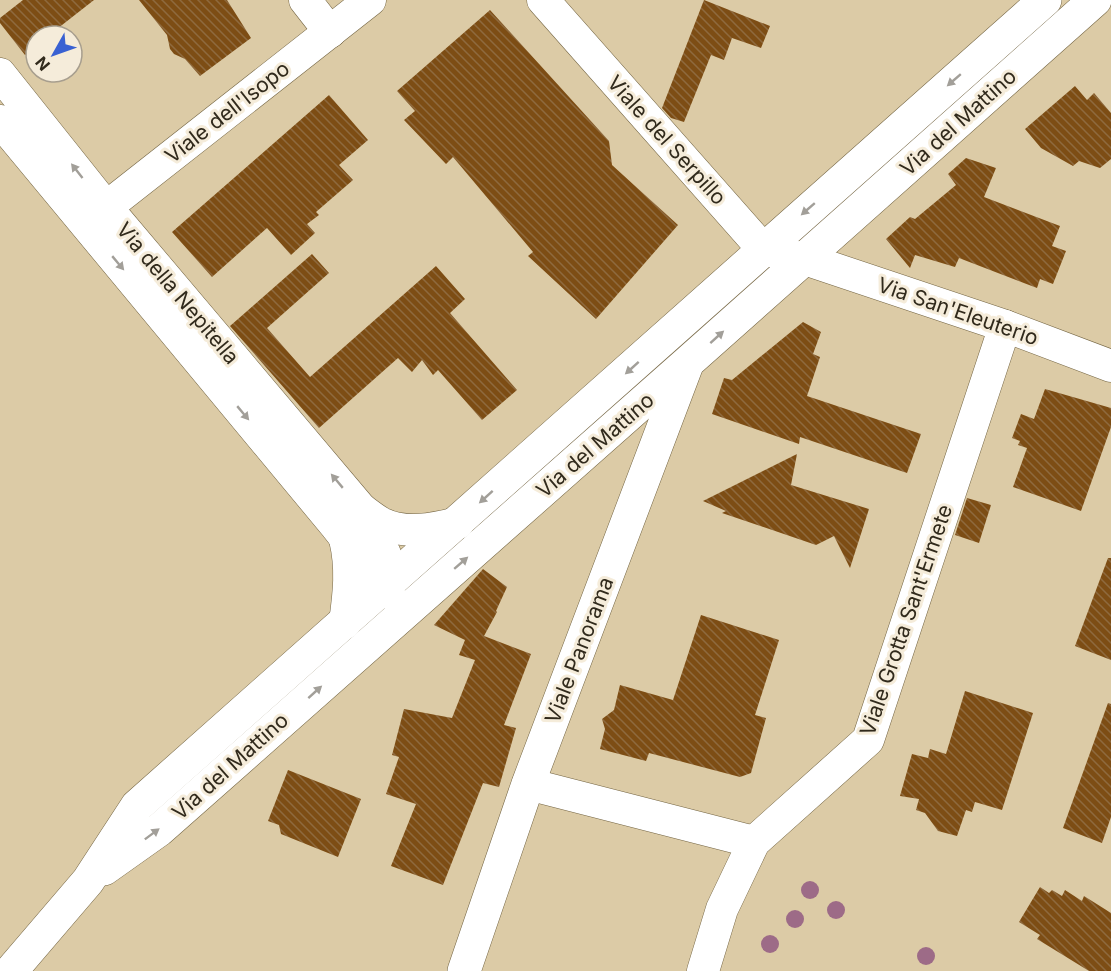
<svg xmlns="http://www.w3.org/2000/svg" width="1111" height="971" font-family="Inter,sans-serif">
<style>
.building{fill:url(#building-back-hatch)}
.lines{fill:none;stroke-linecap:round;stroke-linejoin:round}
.street-casing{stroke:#746543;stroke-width:33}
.secondary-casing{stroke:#746543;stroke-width:34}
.street{stroke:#fff;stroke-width:32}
.secondary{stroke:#fff;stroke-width:33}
.tree{fill:#9d6b87}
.oneway{fill:#a29f99}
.labels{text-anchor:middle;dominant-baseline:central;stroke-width:6;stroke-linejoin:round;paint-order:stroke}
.street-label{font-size:21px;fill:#312a1c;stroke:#f5ecda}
</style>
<defs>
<pattern id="building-back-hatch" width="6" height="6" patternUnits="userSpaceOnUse" patternTransform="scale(1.5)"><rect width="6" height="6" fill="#7d4d14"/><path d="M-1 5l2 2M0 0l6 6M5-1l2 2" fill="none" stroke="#8e6a3e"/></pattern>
</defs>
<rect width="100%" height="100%" fill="#dccba6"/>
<g class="building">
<polygon points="23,0 94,0 48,36 36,36 36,46 25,55 0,23 0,18"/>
<polygon points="139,0 227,0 251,38 200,76 185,59 174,54 170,49 167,35"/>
<polygon points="704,0 770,26 761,48 732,38 724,60 711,55 684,122 671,118 662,108"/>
<polygon points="490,10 609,141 612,165 678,225 596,319 528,256 533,252 453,157 446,164 404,120 415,111 397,91"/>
<polygon points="1075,86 1087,100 1094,93 1111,113 1111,159 1100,168 1079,161 1073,166 1041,148 1025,129"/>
<polygon points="329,95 368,140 339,165 353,180 316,212 319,215 307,224 315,233 291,255 267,228 212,277 172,232"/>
<polygon points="966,158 996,168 984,197 1060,226 1052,246 1066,251 1053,284 1040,279 1037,288 959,258 955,267 915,255 910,268 886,239 910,217 915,219 956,185 948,174"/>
<polygon points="312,254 329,273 267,328 310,377 436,266 465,299 450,313 517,390 482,420 438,370 433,375 422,360 412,372 398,358 319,428 230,326"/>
<polygon points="803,322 821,332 813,354 820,357 807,396 921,434 907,473 800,437 799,444 712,414 724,378 732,380"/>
<polygon points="1045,389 1111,408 1111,427 1081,511 1013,487 1027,448 1018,445 1020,441 1012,438 1021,414 1034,419"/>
<polygon points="797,454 791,485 869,509 850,568 834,536 816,545 722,513 726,511 703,501"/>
<polygon points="967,498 991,505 979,543 955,535"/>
<polygon points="1108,558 1111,558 1111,660 1075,646"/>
<polygon points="483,569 507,587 496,611 497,612 484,636 531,654 504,725 516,728 499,787 483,783 443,885 391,866 416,804 386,794 399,757 392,755 404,709 452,718 475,660 459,655 465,640 434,625"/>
<polygon points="701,615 779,640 755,715 766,718 751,773 740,777 649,753 646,761 600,749 605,729 602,719 614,710 620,685 673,700"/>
<polygon points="965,691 1033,713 1002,810 975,802 972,812 966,810 957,836 938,831 925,813 916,810 919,799 900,796 912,754 928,758 930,749 946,754"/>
<polygon points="1108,703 1111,704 1111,817 1102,843 1063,828"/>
<polygon points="288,770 361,799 338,857 281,834 279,825 268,821"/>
<polygon points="1040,887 1049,893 1052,890 1062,896 1065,890 1082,901 1084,896 1111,913 1111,971 1089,971 1037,939 1040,935 1019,922"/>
</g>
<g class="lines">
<g class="street-casing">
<g id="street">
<polyline points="305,0 330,32"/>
<polyline points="543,0 763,249 805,259 1005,326 1111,366"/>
<polyline points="0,74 106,207 361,509 385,554 384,588"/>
<polyline points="0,121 336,526 389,593"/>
<polyline points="90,220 370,0"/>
<path d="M361 509C368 514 374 519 381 523 405 535 434 529 458 523"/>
<path d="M345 539C352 568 349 593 345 623"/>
<polyline points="528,784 754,842"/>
<polyline points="703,971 722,909 754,842 868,740 1005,326"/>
</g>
</g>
<g class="secondary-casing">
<g id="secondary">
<polyline points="104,869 159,830 687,363 1095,0"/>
<polyline points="11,971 88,881 137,806 1045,0"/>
<polyline points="464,971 528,784 686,367"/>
</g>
</g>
<use href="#street" class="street"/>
<use href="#secondary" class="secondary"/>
</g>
<g class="tree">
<circle cx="810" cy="890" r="9"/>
<circle cx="836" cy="910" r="9"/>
<circle cx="795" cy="919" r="9"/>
<circle cx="770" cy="944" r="9"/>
<circle cx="926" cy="956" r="9"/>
</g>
<defs><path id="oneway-solid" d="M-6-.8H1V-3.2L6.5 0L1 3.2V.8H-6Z" transform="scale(1.5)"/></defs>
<g class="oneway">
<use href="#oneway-solid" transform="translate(954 80) rotate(139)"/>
<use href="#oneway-solid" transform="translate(77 171) rotate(-128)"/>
<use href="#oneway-solid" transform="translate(808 209) rotate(139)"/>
<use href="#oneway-solid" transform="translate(118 263) rotate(50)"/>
<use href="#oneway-solid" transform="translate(717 337) rotate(-42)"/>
<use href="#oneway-solid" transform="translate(632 368) rotate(138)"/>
<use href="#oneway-solid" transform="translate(243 413) rotate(50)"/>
<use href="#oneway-solid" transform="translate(337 481) rotate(-130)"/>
<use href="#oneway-solid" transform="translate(486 497) rotate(138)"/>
<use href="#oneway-solid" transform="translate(461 563) rotate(-41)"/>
<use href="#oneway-solid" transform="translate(315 692) rotate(-42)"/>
<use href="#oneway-solid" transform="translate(152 834) rotate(-37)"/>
</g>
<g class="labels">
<g class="street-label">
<text transform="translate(227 112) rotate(-38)">Viale dell'Isopo</text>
<text transform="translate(958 122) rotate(-42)">Via del Mattino</text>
<text transform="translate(667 140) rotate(48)">Viale del Serpillo</text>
<text transform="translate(178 293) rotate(50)">Via della Nepitella</text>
<text transform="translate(958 311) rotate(19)">Via San'Eleuterio</text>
<text transform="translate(595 445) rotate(-41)">Via del Mattino</text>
<text transform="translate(906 620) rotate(-71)">Viale Grotta Sant'Ermete</text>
<text transform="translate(579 650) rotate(-69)">Viale Panorama</text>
<text transform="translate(230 766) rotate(-42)">Via del Mattino</text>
</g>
</g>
<g transform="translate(54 54) rotate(230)"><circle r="28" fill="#f5ecda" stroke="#a79e8e" stroke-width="1.5"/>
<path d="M0-4.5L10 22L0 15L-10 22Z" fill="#3961d2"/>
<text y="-9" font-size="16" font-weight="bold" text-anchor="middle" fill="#312a1c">N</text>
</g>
</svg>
